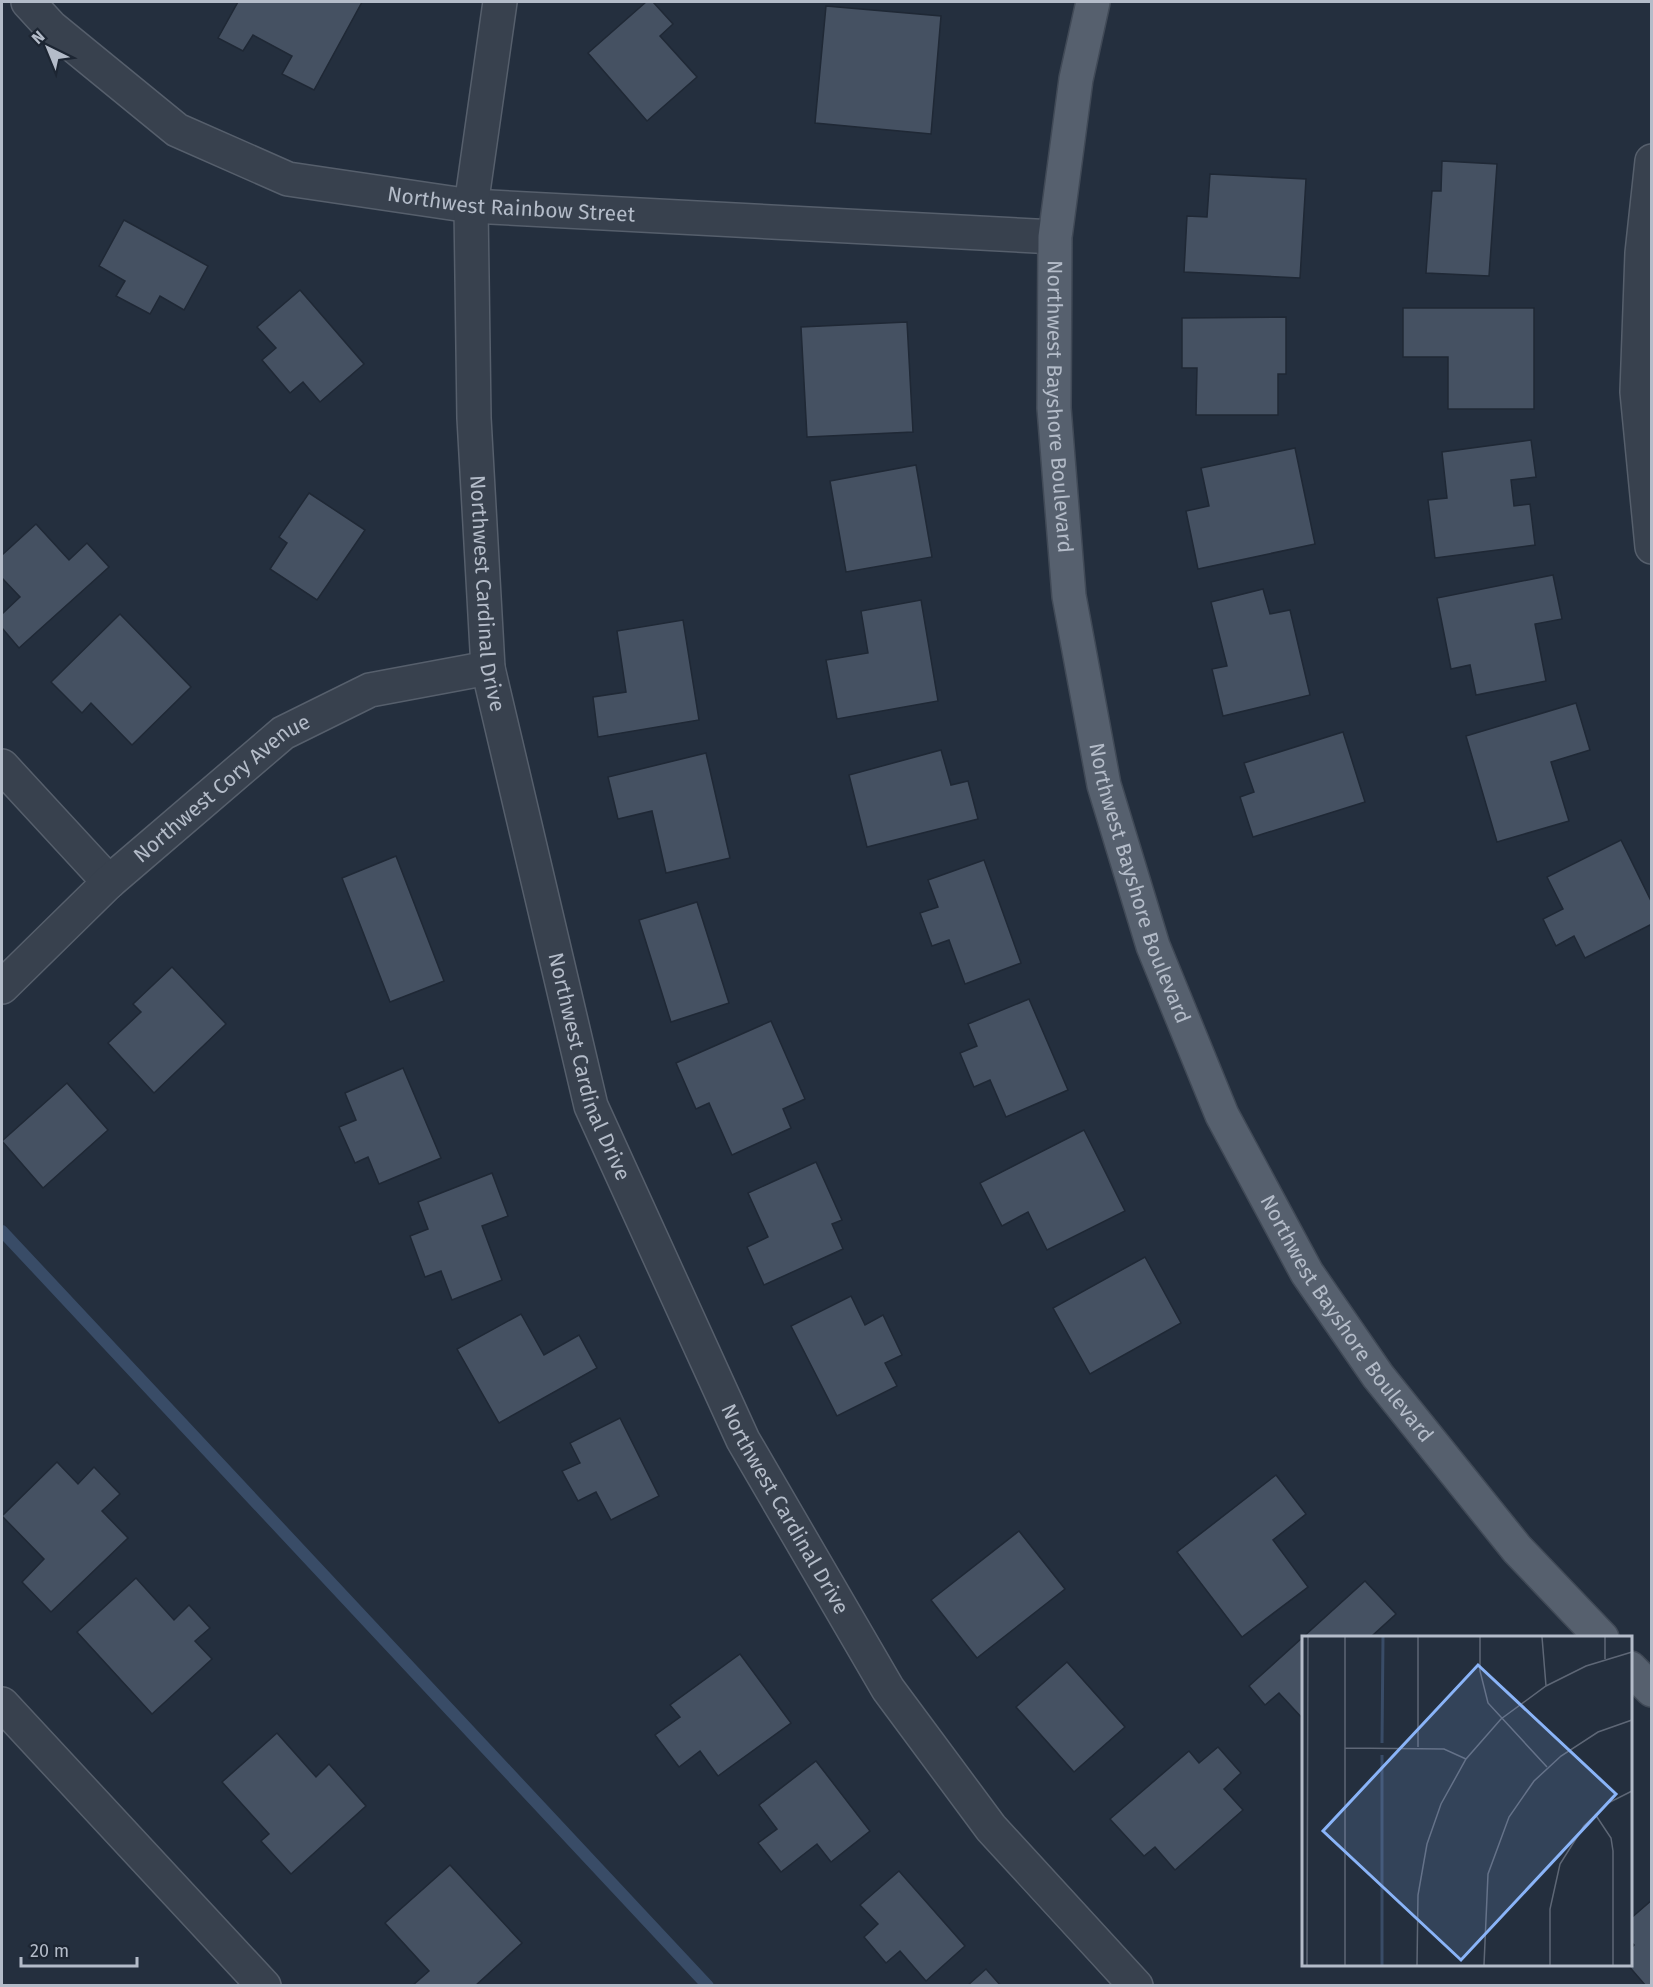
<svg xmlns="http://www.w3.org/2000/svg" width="1653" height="1987" font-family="'Fira Sans',sans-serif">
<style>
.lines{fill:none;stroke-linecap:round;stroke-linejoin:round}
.stream{stroke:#394c67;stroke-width:12}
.building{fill:#455162;stroke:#1f2835;stroke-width:1.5}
.minor-casing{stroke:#565f6c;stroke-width:36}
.major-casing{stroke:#414a57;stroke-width:36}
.minor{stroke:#38414e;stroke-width:33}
.major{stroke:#56606e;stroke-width:33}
.labels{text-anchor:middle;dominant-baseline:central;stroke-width:4.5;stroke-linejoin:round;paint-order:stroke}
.street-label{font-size:21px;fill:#b4bcc9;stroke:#1d2633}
.inset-river{fill:none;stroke:#394c67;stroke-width:3}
.inset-road{fill:none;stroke:#5e6776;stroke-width:1.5}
.view{fill:#8ab4f8;fill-opacity:0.15;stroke:#8ab4f8;stroke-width:3}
.inset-edge{fill:none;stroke:#b4bcc9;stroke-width:3}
</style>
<rect width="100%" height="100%" fill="#242f3e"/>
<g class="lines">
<polyline class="stream" points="2,1231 708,1986"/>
</g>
<g class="building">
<polygon points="238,2 362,2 314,90 282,74 292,56 253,35 243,51 218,38"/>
<polygon points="646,2 653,2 673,24 660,36 697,77 647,121 588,53"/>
<polygon points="826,6 941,16 931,134 815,123"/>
<polygon points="1442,161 1497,164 1489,276 1426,273 1432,191 1441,191"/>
<polygon points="1210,174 1306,179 1300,278 1184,272 1187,216 1207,217"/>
<polygon points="124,220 208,266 184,310 160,296 150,314 116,296 125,281 99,266"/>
<polygon points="300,290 364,364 320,402 303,382 290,393 262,360 276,348 257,327"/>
<polygon points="1403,308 1534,308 1534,409 1448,409 1448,357 1403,357"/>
<polygon points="1286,317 1286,374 1278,374 1278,415 1196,415 1197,368 1182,368 1182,318"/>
<polygon points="907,322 913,432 807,437 801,327"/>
<polygon points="1531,440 1536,477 1511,480 1514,506 1530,504 1535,545 1435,558 1428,500 1447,498 1442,452"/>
<polygon points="1295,448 1315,544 1198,569 1186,511 1209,506 1201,468"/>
<polygon points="916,465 932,557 846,572 830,481"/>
<polygon points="309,493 365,530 317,600 270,569 287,543 279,537"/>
<polygon points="36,524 69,560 87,543 109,567 19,648 2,628 2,614 20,597 2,578 2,555"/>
<polygon points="1553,575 1562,619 1535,624 1546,681 1476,695 1470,665 1451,669 1437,598"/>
<polygon points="1263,589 1270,614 1290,610 1310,695 1223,716 1212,669 1227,666 1211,602"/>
<polygon points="921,600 938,701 837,719 826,660 868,653 861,611"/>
<polygon points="120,614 191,687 132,745 91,703 82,713 51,682"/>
<polygon points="683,620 699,720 598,737 593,697 626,692 617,631"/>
<polygon points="1576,703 1590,750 1551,762 1569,821 1497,842 1466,736"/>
<polygon points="1343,732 1365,802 1253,837 1240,797 1254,792 1244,763"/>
<polygon points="941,750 951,785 968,781 978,819 867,847 849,775"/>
<polygon points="706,753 730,858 666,873 652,811 618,819 608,777"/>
<polygon points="1621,840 1652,903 1652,924 1585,958 1574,936 1556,946 1543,919 1563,909 1547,877"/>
<polygon points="396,856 444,981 390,1002 342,878"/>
<polygon points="984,860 1021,963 965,984 949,940 932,946 920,913 938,907 928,880"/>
<polygon points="697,902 729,1003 671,1022 639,920"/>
<polygon points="172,967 226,1024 154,1093 108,1043 141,1012 133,1004"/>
<polygon points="1029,999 1068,1090 1006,1117 990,1080 974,1087 960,1053 977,1046 968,1024"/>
<polygon points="771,1021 805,1099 783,1109 791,1128 732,1155 709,1103 696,1109 676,1063"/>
<polygon points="403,1068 441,1158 379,1184 368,1157 355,1163 339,1127 356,1120 345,1093"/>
<polygon points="67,1083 108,1130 43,1188 2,1141"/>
<polygon points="1084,1130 1125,1211 1047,1250 1028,1212 1002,1226 980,1183"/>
<polygon points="816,1162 842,1220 832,1224 843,1249 764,1285 747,1247 768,1237 748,1193"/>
<polygon points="492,1173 508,1216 482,1226 502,1280 452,1300 441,1271 425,1277 410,1236 428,1229 418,1202"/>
<polygon points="1145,1257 1181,1323 1090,1374 1053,1308"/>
<polygon points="851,1296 865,1325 883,1315 902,1355 885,1363 897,1386 837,1416 791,1326"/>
<polygon points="521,1314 544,1355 579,1335 597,1368 499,1423 457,1349"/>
<polygon points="620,1418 659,1496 611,1520 596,1492 578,1501 562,1471 580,1463 570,1443"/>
<polygon points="57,1462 78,1484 94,1467 120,1494 102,1511 128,1538 51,1612 22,1582 44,1559 2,1516"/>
<polygon points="1276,1475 1306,1514 1273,1540 1308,1587 1242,1637 1177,1552"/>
<polygon points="1019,1531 1065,1589 977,1658 931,1600"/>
<polygon points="136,1578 174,1620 189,1605 210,1628 195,1641 212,1659 152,1714 77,1632"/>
<polygon points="1365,1581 1396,1614 1372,1636 1373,1638 1304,1638 1304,1720 1279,1693 1265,1705 1249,1686"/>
<polygon points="740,1654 791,1723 718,1776 700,1751 679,1767 655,1735 680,1717 670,1705"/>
<polygon points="1067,1662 1125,1727 1074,1772 1016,1707"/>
<polygon points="277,1733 316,1777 329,1764 366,1806 291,1874 261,1841 269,1834 222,1782"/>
<polygon points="1218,1747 1241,1773 1224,1789 1243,1810 1175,1870 1155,1847 1144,1856 1110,1819 1189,1751 1199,1763"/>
<polygon points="816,1761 870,1831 831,1862 817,1844 781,1872 758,1843 777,1829 759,1805"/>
<polygon points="450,1865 522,1943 475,1986 412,1986 429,1971 385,1923"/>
<polygon points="899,1871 965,1946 926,1981 900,1951 886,1963 864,1937 878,1924 860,1905"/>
<polygon points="1652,1900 1652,1986 1646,1986 1627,1964 1630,1964 1630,1949 1634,1945 1630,1941 1630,1919"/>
<polygon points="986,1969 1001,1986 967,1986"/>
</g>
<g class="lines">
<g class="minor-casing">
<g id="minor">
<path id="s1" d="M28 2 51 27 177 130 288 179 471 206 1055 237"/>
<path id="s2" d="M500 2 471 206 474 418 488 668 591 1106 743 1440 888 1689 991 1828 1136 1986"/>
<polyline points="1652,161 1642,253 1637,392 1652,547"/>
<polyline points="2,766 109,882"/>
<path id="s3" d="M2 987 109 882 283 733 370 690 488 668"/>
<polyline points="2,1704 264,1986"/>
</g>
</g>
<g class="major-casing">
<g id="major">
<path id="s4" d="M1093 2 1076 79 1055 237 1054 408 1069 596 1104 785 1153 946 1222 1115 1307 1273 1378 1376 1517 1549 1602 1638"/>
<polyline points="1630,1668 1652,1690"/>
</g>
</g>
<use href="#minor" class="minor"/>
<use href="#major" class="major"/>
</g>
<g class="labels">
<g class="street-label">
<text stroke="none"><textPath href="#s1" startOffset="543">Northwest Rainbow Street</textPath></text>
<text stroke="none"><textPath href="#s4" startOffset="408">Northwest Bayshore Boulevard</textPath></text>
<text stroke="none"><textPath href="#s2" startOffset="594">Northwest Cardinal Drive</textPath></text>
<text stroke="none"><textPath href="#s3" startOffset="297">Northwest Cory Avenue</textPath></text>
<text stroke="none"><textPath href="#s4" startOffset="894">Northwest Bayshore Boulevard</textPath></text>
<text stroke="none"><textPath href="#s2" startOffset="1080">Northwest Cardinal Drive</textPath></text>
<text stroke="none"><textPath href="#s4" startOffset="1380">Northwest Bayshore Boulevard</textPath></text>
<text stroke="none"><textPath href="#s2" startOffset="1566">Northwest Cardinal Drive</textPath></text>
</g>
</g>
<g transform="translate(1302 1636)">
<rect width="330" height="330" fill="#242f3e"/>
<path class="inset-river" d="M80 107 81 1M80 119V329"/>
<path class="inset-road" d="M178 1V35L186 67 245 131M240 1 244 50M303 23V1M116 111V1M43 112 142 113 164 123M293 178 309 202 311 215V329M5 329 6 1M43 329V1M115 329 116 259 125 208 139 168 164 123 199 83 244 50 284 30 330 16M182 329 186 238 207 181 232 145 259 120 296 96 330 84M248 329V273L258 228 282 190 306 167 330 155"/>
<path class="view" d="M176 29 314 158 159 324 21 195Z"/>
<rect width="330" height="330" class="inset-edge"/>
</g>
<rect width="1653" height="1987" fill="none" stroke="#b4bcc9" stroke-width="6"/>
<g transform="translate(48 48) rotate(317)" stroke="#1d2633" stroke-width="4.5" paint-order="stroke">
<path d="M0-4.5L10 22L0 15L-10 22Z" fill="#b4bcc9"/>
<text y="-9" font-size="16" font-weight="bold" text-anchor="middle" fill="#b4bcc9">N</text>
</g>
<path d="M21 1957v9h116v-9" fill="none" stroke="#b4bcc9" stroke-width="3"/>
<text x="30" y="1957" font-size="18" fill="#b4bcc9" stroke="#1d2633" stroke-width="4.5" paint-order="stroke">20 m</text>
</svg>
